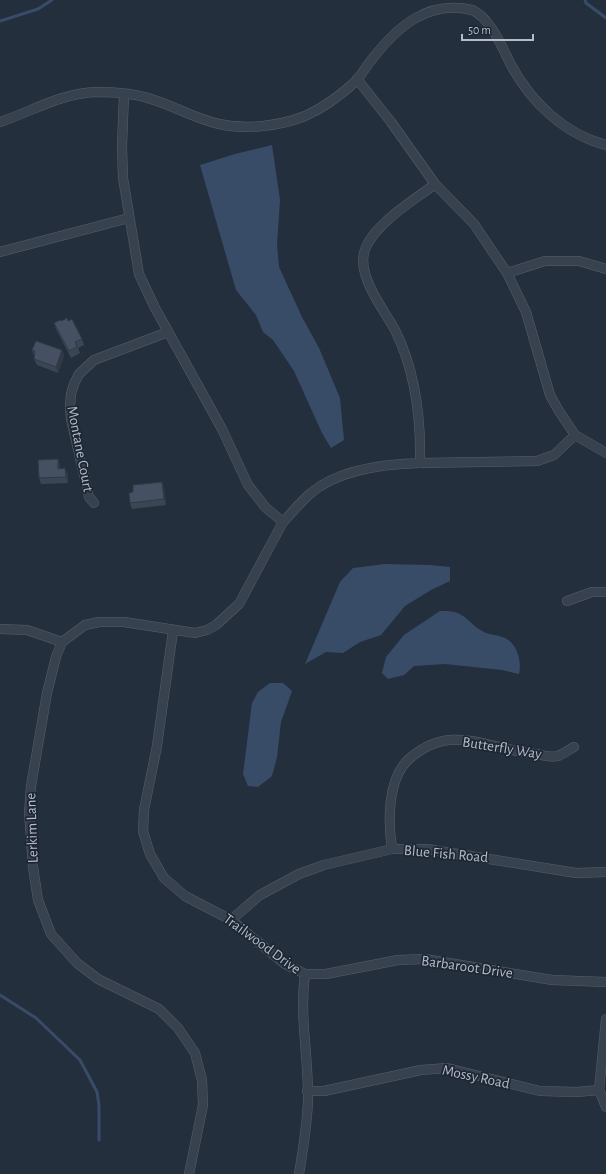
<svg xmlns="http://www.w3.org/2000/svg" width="606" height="1174" font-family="'Alegreya Sans',sans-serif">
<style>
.water{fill:#394c67}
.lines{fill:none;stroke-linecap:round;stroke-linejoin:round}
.stream{stroke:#394c67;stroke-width:3}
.street-casing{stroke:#565f6c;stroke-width:10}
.street{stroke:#38414e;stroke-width:9}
.wall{fill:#3b4654}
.shaded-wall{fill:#303945}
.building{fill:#455162;stroke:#303945}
.labels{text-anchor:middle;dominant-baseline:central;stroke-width:3.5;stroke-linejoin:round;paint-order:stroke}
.street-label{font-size:15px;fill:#b4bcc9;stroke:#1d2633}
</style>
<rect width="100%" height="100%" fill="#242f3e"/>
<g class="water">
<polygon points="272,145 280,200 277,245 279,267 302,317 319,348 340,398 344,440 331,448 322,433 294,371 273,340 263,332 256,315 236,290 200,165 235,154"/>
<polygon points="385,564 430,565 450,567 450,581 431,590 405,606 381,635 360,642 343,653 326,652 305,664 340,582 353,568"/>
<path d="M440 611C467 610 464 621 484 632 490 635 498 635 505 638 517 644 522 661 519 674L502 670 445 664 414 666 404 675 388 679 382 673 386 657 404 635Z"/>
<polygon points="270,683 283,683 292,691 281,722 277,757 272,776 258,787 248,786 243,774 252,703 258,692"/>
</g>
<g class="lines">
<g class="stream">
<polyline points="585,0 586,3 606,18"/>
<polyline points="0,21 38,9 52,0"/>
<polyline points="0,995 36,1018 80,1060 97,1092 99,1105 99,1140"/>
</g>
<g class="street-casing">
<g id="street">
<polyline points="124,94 122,146 123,178 139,274 155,308 222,429 248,485 266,508 283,522 239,604 216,625 207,630 195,633 124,622 99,622 85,625 62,642 56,657 47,693 31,786 29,813 33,867 38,900 51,934 77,963 98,979 159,1009 178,1028 195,1053 202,1080 203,1105 189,1174"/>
<path d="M0 122C33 111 61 93 97 92 114 92 138 94 154 100 176 107 196 119 219 124 246 130 280 126 305 116 323 108 341 95 356 81 362 74 367 65 373 58 398 26 428 0 472 10 490 17 503 49 511 65 531 102 564 134 606 145"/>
<polyline points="435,184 474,224 507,273 526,312 550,395 559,411 575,435 606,453"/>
<polyline points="0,252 129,218"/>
<polyline points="507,273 545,261 579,261 606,269"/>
<polyline points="420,463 537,461 554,455 575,435"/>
<polyline points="94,503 89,497 71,419 70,406 71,394 74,384 79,374 94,360 168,332"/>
<path d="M283 522C292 513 301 501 311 493 339 469 384 464 420 463 421 418 415 370 395 330 383 308 354 273 366 247 377 222 413 201 435 184L391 122 357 79"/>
<polyline points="567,601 592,592 606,592"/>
<polyline points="0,629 27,630 62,642"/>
<path d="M173 631 157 746 144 810 143 831 150 854 164 878 185 896 231 920 285 964 305 974C299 1017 309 1058 308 1101 307 1126 303 1150 299 1174"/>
<path d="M392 849C388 822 387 779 409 759 452 721 488 750 536 754 542 755 552 758 558 756 563 754 569 750 574 747"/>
<polyline points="231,920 260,895 299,874 324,865 392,849 427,849 576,873 606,872"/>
<polyline points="305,974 326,974 398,960 425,959 552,980 606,982"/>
<polyline points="606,1019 599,1090 606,1107"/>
<polyline points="307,1091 324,1091 421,1070 447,1068 540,1091 577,1092 599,1090"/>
</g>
</g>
<use href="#street" class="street"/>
</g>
<g class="wall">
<polygon points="61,321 68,321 82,339 84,345 78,348 80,353 71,358 56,329 54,323"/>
<polygon points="32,350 62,350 64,356 58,373 37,365 34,359 34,356"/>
<polygon points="58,459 60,465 60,469 68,474 68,483 41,484 39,478"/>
<polygon points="164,488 166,505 132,509 130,503"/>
</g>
<g class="shaded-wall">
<polygon points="62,350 64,356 58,373 56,367"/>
<polygon points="58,459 60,465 60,475 58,469"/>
<polygon points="65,468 68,474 68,483 66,477"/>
<polygon points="162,482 164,488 166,505 164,499"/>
</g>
<g class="building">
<polygon points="67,318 68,321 72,319 82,339 75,342 77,347 69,351 54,323 60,320 61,321"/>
<polygon points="36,341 62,350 56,367 34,359 35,351 32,350"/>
<polygon points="58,459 58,469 65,468 66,477 39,478 38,460"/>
<polygon points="162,482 164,499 130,503 129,493 133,492 133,485"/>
</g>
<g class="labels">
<g class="street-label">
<text transform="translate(80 449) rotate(79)">Montane Court</text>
<text transform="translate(502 748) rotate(9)">Butterfly Way</text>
<text transform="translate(32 828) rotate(-92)">Lerkim Lane</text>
<text transform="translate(446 854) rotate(5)">Blue Fish Road</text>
<text transform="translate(262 944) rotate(36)">Trailwood Drive</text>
<text transform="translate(467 967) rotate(8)">Barbaroot Drive</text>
<text transform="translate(476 1077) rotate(12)">Mossy Road</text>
</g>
</g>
<path d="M462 34v6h71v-6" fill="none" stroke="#b4bcc9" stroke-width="2"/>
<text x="468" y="34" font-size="12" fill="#b4bcc9" stroke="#1d2633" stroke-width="3" paint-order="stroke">50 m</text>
</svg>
